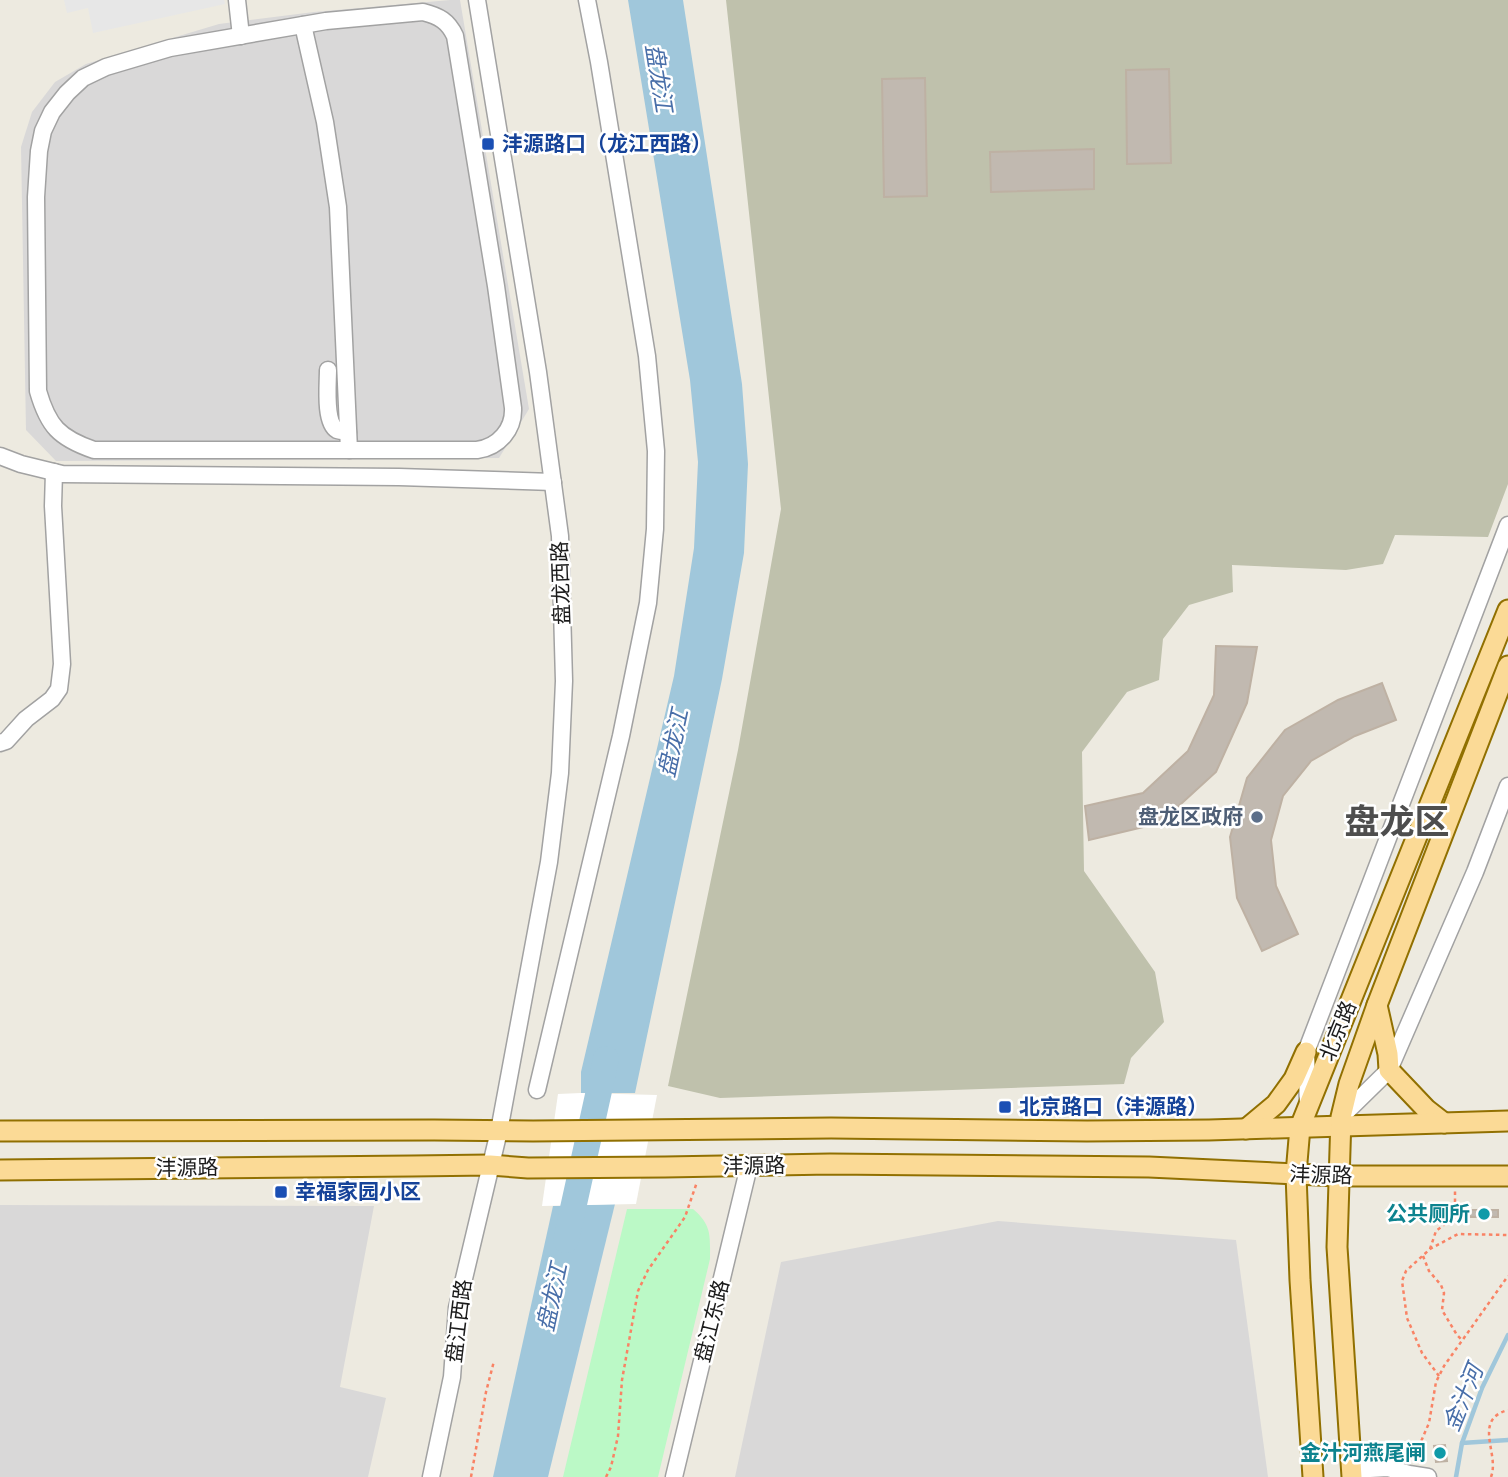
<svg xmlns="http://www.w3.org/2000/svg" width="1508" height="1477" font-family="'DejaVu Sans','Noto Sans SC',sans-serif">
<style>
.residential{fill:#d9d8d8}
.construction{fill:#bfc1ac}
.park{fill:#bbf9c6}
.parking{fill:#e7e7e7}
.water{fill:#a0c7db}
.pier{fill:#fff}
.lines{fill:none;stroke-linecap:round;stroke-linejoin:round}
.stream{stroke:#a0c7db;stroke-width:4.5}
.river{stroke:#a0c7db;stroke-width:26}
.building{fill:#c1b9b0;stroke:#beb1a3;stroke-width:2}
.minor-casing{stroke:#a2a2a2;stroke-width:19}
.major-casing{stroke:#917001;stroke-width:23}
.path{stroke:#f98365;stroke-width:2.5;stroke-dasharray:3.5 3.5;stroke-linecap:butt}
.minor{stroke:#fff;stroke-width:16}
.major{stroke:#fbda96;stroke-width:19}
.transit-dot{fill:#1a4fb4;stroke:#fff;stroke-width:2.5}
.service-dot{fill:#5c6f8a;stroke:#fff;stroke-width:2.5}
.culture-dot{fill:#0f9aa8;stroke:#fff;stroke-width:2.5}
.labels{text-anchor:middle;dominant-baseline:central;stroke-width:5;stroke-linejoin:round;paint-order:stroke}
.transit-label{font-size:21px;font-weight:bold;fill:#164399;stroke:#fff;text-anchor:start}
.street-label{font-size:21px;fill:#1b1b1b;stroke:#fff}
.service-label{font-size:21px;font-weight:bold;fill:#4e5e75;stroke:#fff;text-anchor:end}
.culture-label{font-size:21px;font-weight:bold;fill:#0d838f;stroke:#fff;text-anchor:end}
.water-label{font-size:23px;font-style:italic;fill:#496fa9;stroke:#fff}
.town-label{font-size:35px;font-weight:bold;fill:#4e4e4e;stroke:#fff}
</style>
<rect width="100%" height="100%" fill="#edeae0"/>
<g class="residential">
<polygon points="450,0 460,0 529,409 499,458 56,461 26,430 21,147 32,112 55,82 86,64 219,24 314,12"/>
<polygon points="0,1205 374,1206 340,1387 386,1398 368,1477 0,1477"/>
<polygon points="998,1221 1236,1240 1268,1477 735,1477 781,1262"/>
</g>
<polygon class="construction" points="726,0 1508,0 1508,484 1488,537 1395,535 1383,564 1346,570 1232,565 1233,592 1189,605 1163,639 1159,680 1127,692 1082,752 1084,871 1155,972 1164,1022 1131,1058 1124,1084 720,1098 668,1086 738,750 781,509"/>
<path class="park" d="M627 1209H693C712 1225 710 1236 710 1259L658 1477H563Z"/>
<polygon class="parking" points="64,0 224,0 225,4 93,33 88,8 67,13"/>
<g class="water">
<polygon points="628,0 683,0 742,384 748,464 744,553 722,679 635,1093 581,1093 581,1072 674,676 694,548 698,462 690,380"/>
<polygon points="615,1204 548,1477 493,1477 553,1206"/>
</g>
<polygon class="pier" points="581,1093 657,1095 636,1204 542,1206 558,1094"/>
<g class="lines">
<g class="stream">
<polyline points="1462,1443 1508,1440"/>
<polyline points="1456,1477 1462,1443 1482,1388 1508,1335"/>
</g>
<polyline class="river" points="566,1240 606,1059"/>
</g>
<g class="building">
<polygon points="1169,69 1171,163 1127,164 1126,70"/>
<polygon points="925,78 927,196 884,197 882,79"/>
<polygon points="1094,149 1094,189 991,192 990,152"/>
<polygon points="1216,646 1257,647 1247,703 1216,772 1160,823 1089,840 1085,806 1143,793 1188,751 1214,695"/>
<polygon points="1382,683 1396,720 1355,736 1311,761 1283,796 1271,840 1276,886 1298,934 1262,951 1237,898 1230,837 1247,778 1285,730 1338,700"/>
<rect x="1469" y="1210" width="29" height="7"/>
<polygon points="1445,1445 1447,1461 1436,1462 1434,1446"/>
</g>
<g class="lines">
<g class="minor-casing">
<g id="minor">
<polyline points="237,0 241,36"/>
<path d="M423 12C439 16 448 21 455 36L496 286 513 408C514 429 499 447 477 450H94C59 438 48 426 38 391L36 197 39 151 43 131 52 112 67 93 83 78 106 67 170 48 326 21Z"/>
<polyline points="303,25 325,122 338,207 349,450"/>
<path d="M328 370C328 384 324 422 337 430 339 431 346 431 348 432"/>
<polyline points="0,456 21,464 62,474 399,477 553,482"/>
<polyline points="0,743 6,741 26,719 52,699 59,689 62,664 53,506 54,472"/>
<polyline points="537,1090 621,736 648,603 655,529 656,451 647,356 599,62 587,0"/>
<polyline points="1308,1104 1306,1052 1508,525"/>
<polyline points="1341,1117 1389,1070 1475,872 1508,786"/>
<polyline points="1352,1470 1388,1468 1409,1474 1428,1477"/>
<polyline points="431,1477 452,1377 457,1308 499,1131 549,862 560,773 564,681 560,536 538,372 477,0"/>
<polyline points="674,1477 749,1166"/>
</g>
</g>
<g class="major-casing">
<g id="major">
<polyline points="1377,1005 1388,1054 1389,1070 1426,1109 1444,1123"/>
<polyline points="1246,1129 1276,1104 1294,1079 1306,1052"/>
<polyline points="0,1131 434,1130 533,1131 831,1128 1087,1131 1209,1130 1508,1121"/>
<polyline points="0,1170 412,1166 490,1165 528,1168 665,1167 830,1164 1149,1167 1338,1176 1508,1176"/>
<polyline points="1313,1477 1300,1280 1296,1174 1300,1127 1508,610"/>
<polyline points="1352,1477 1337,1247 1341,1117 1349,1084 1377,1005 1508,666"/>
</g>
</g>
<g class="path">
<polyline points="1430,1249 1436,1231 1449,1221 1455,1210 1455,1191"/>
<polyline points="1423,1256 1429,1271 1441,1285 1444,1293 1442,1310 1457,1335 1462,1340"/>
<polyline points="1439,1376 1422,1353 1407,1318 1402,1281 1406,1271 1430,1249 1458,1234 1508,1235"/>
<polyline points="1413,1460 1429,1423 1436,1382 1444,1366 1508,1276"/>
<polyline points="471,1477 486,1392 494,1361"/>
<polyline points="606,1477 611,1467 618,1436 622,1380 638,1291 648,1270 685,1217 697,1182"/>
<path d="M1491 1477C1500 1454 1472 1420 1508 1410"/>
</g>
<use href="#minor" class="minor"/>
<use href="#major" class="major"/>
</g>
<g class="transit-dot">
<rect x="481" y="137" width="14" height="14" rx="3.5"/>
<rect x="998" y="1100" width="14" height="14" rx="3.5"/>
<rect x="274" y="1185" width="14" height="14" rx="3.5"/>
</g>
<circle class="service-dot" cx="1257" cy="817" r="7"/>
<g class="culture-dot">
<circle cx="1484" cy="1214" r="7"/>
<circle cx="1440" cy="1453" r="7"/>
</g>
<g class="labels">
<g class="transit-label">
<text x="502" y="144">沣源路口（龙江西路）</text>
<text x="1019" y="1107">北京路口（沣源路）</text>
<text x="295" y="1192">幸福家园小区</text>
</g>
<g class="street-label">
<text transform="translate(561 583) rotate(-92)">盘龙西路</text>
<text transform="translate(1338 1031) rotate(-68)">北京路</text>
<text transform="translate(754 1166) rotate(-1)">沣源路</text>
<text transform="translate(187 1168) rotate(-1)">沣源路</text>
<text transform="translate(1321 1175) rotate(2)">沣源路</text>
<text transform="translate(459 1321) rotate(-83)">盘江西路</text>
<text transform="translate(712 1321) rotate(-76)">盘江东路</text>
</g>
<g class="service-label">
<text x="1243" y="817">盘龙区政府</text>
</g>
<g class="culture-label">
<text x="1470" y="1214">公共厕所</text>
<text x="1426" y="1453">金汁河燕尾闸</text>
</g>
<g class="water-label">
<text transform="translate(659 78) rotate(81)">盘龙江</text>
<text transform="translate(673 743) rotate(-78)">盘龙江</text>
<text transform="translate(552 1297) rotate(-78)">盘龙江</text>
<text transform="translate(1463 1398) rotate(-68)">金汁河</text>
</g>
<g class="town-label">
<text x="1397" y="822">盘龙区</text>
</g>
</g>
</svg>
